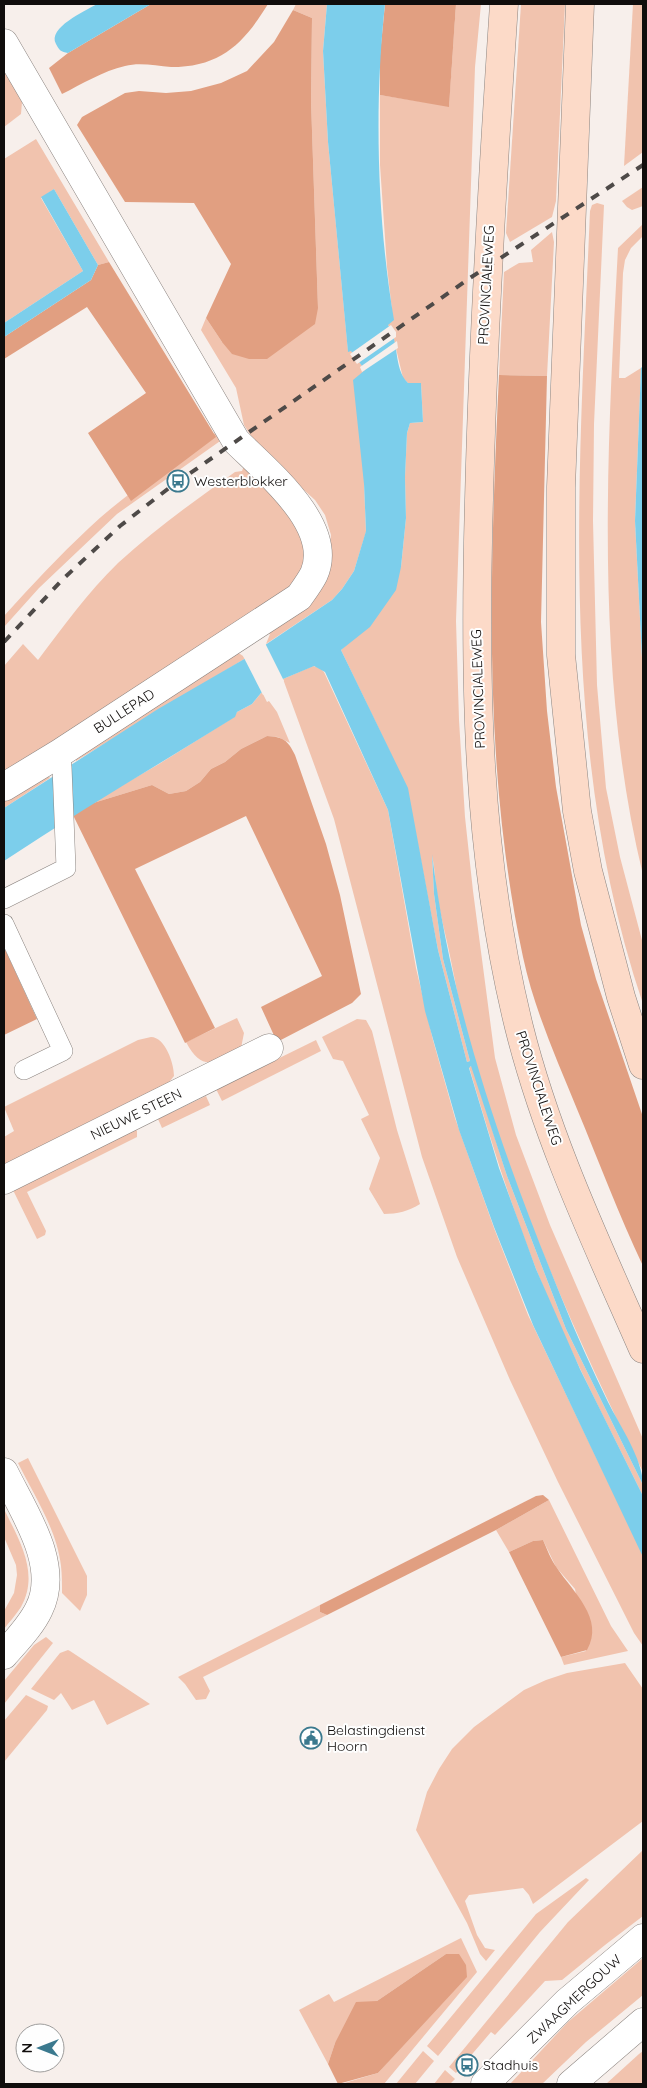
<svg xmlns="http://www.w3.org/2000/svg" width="647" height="2088" font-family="Quicksand,sans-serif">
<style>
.green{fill:#f1c3ae}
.forest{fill:#e19f81}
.water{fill:#7cceeb}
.pier{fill:#f7efeb}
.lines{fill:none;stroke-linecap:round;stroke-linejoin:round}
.service-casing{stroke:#8c8581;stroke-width:20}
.minor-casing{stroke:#8c8581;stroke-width:29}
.tertiary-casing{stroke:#8c8581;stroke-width:29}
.secondary-casing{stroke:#8c8581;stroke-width:29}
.service{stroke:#fff;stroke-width:19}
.minor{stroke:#fff;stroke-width:28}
.tertiary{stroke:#fff;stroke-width:28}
.secondary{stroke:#fcdac8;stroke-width:28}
.rail{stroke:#4e4a48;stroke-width:4;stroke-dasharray:9 9;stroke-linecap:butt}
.labels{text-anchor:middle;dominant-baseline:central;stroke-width:4;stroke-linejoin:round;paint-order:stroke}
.street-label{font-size:14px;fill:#100d0c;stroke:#fefefe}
.poi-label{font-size:14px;fill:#100d0c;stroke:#fefefe;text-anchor:start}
</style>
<rect width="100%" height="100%" fill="#f7efeb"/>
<g class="green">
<polygon points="296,4 327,4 323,51 328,142 348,351 351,350 365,370 364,484 366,532 354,571 342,589 332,600 266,644 270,634 267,633 327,569 331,535 325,515 315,500 285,473 257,445 244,425 236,388 201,330 206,318 222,342 318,308 311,101 312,18 293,10"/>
<path d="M456 4H481L475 67 456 621 459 720 465 817 473 891 495 1058 516 1135 550 1225 643 1439V1472C571 1329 508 1181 465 1026 459 1003 455 980 450 956 446 935 440 915 437 893 435 881 435 868 432 856L434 894 443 959 470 1061 467 1062 438 950 413 819 390 752 341 650 348 643 401 567 406 518 405 477 407 433 410 423 423 422 421 383H408L403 378 393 336 388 325 392 310 387 267 380 165V95L449 106Z"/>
<polygon points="521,4 565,4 556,201 552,217 510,242 506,233"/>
<polygon points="633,4 643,4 643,152 624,166"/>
<polygon points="4,70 22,102 21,114 4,127"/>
<polygon points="36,139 109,262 98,265 54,189 41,198 83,271 4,323 4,159"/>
<polygon points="643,187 643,206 632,210 627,207 622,201"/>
<path d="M597 203 604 205 594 424 593 521 597 685 606 788 620 857 643 944V1004C557 749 579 476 590 211L592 205Z"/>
<path d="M643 224V236L631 248 625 260 623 273 619 378H625L641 368 635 521 643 677V875C594 674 607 453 618 248Z"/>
<polygon points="552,232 554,242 547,376 499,375 504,272 519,263 533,262 531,250"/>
<path d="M218 431 223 439 117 514 39 588 4 627V616C31 586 59 556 89 528 128 491 175 462 218 431Z"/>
<path d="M245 463 278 495 308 545 300 584 4 778V666L23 644 38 660C63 627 88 592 118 563 154 530 194 501 235 472L242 471Z"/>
<polygon points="237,652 246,658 76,761 74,752"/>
<polygon points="313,666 320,668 324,672 388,810 416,968 433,1040 455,1118 494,1228 528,1315 643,1555 643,1646 634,1633 558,1482 510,1380 457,1257 422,1157 334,819 283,679"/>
<polygon points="262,692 267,702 269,701 277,712 290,743 278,737 267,736 241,749 225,762 211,769 200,782 186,791 169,794 152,785 90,804 159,764 234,717 237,712 252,704"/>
<polygon points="47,774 50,778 4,808 4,792"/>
<path d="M237 1018 244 1033 241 1048C216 1062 203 1074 186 1042Z"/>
<path d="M357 1019 366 1020 372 1031 397 1130 420 1204C409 1211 397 1214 384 1214L369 1189 380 1158 361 1119 369 1115 343 1061 333 1059 322 1037Z"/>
<path d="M151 1037C165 1037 174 1063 174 1076L166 1086 4 1168V1137L14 1131 4 1107 138 1040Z"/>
<polygon points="316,1040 321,1051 222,1101 216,1089"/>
<path d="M472 1066 507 1176 566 1329 643 1485V1496C606 1421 567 1347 536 1269 510 1203 489 1135 469 1067Z"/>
<polygon points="206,1096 210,1105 162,1128 158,1119"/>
<polygon points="135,1129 137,1131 137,1137 27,1192 46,1231 45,1235 37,1239 13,1190"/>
<path d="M28 1458 87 1576V1595L80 1611 62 1593C62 1584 62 1575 61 1566 57 1530 34 1495 18 1463Z"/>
<polygon points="549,1500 611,1626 628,1651 564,1665 561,1657 586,1651 575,1589 556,1567 543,1540 533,1541 509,1552 496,1530"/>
<path d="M4 1509C19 1540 40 1573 21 1607 16 1615 9 1622 4 1629V1611L14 1593 17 1575 16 1565 4 1537Z"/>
<polygon points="320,1605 320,1612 327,1615 203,1677 210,1691 206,1699 196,1700 185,1684 178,1677"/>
<polygon points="46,1637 53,1643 4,1704 4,1681 34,1645"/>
<polygon points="68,1650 70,1651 150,1704 107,1725 94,1700 72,1710 61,1693 54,1700 31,1689 60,1653"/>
<polygon points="625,1663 643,1689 643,1821 533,1904 529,1895 523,1888 469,1895 465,1901 477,1935 485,1948 495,1950 486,1961 480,1954 467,1923 416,1830 427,1792 439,1769 452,1749 474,1727 524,1690 546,1680 567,1673"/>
<polygon points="26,1695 48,1706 47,1710 4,1762 4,1721"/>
<polygon points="643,1850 643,1916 605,1945 562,1980 545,1981 495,2035 491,2032 456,2073 449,2067 568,1922"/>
<polygon points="586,1878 589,1880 540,1932 438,2056 427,2046 536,1914"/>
<polygon points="461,1938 477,1972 384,2084 341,2084 378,2073 407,2040 446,1954 377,2001 335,2043 328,2064 299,2010 329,1994 334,2002"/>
<polygon points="643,1958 643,1995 586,2042 542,2084 510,2084 568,2022"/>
<polygon points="423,2051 434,2061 415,2084 396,2084"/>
<polygon points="643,2051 643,2084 606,2084 639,2054"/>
<polygon points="445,2070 455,2079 450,2084 434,2084"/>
</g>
<g class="forest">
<path d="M151 4H268C244 43 221 67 171 67 156 66 140 62 125 66 103 71 82 84 62 94L49 68 68 53Z"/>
<polygon points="385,4 456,4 449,107 380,95 380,55"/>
<polygon points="293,10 312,18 311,101 318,308 315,324 267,359 249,359 232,354 222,342 206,318 231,264 194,203 125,202 77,125 82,117 125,93 139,91 166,93 191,91 221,83 247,71 274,42"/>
<polygon points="109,262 216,437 131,501 88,433 146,393 87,307 4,359 4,337 91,280 98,265"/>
<path d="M499 375 547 376 541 622 547 711 556 787 581 925 596 979 643 1117V1266C619 1215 599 1162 577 1109 557 1060 534 1009 523 957 482 766 490 569 499 375Z"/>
<path d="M267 736C283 737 288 740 295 755L326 844 340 895 361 994 352 1003 277 1042 261 1007 322 976 246 816 135 869 215 1028 185 1043 73 815 90 804 152 785 169 794 186 791 200 782 211 769 225 762 241 749Z"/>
<polygon points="4,947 37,1019 4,1035"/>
<polygon points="543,1495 549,1500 496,1530 327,1615 320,1612 320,1605 536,1496"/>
<path d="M543 1540C547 1549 551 1560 557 1568 573 1592 605 1619 587 1650L561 1657 509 1552 533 1541Z"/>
<polygon points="446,1954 459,1954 466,1965 467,1977 378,2073 338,2084 328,2064 335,2043 356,2002 377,2001"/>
</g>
<g class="water">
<path d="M97 4H151L68 53C61 52 59 50 56 44 47 28 85 11 97 4Z"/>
<path d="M327 4H385C374 105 377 220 394 320L388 325C400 342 393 368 408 383H421L423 422 410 423 407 433 405 477 406 518 401 567 396 590 370 627 341 650 408 788 438 950 467 1062 470 1061 443 959 434 894 432 854C451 1009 503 1155 562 1299 576 1334 592 1369 608 1402 620 1426 643 1459 643 1485L566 1329 507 1176 471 1066 469 1068 499 1168 536 1269 580 1369 643 1496V1557L533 1325 494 1227 459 1130 425 1011 388 810 325 672 314 666 283 679 261 693 252 704 237 712 235 717C158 765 79 811 4 861V808L158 709 246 658 332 600 342 589 354 571 366 531 364 484 353 380 365 370 351 351 348 352 328 142 323 51Z"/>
<polygon points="54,189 98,265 91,280 4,337 4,323 83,271 41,197"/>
<polygon points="643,366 643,677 635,521 641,368"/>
</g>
<g class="pier">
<polygon points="391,325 396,332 396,337 357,364 350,354"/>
<polygon points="397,341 398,348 362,372 360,367"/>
<polygon points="265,643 284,681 263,695 243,656"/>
</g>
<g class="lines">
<g class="service-casing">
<g id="service">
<polyline points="4,899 66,868 62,767 60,753"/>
<polyline points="4,924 63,1051 24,1070"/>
</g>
</g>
<g class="minor-casing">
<g id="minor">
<path d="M4 43 236 441C266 471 335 526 314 574 310 582 304 590 299 597L60 753 4 787"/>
<polyline points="4,1180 269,1048"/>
</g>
</g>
<g class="tertiary-casing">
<g id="tertiary">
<path d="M4 1472C23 1511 61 1565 39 1609 31 1626 16 1641 4 1655"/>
<polyline points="485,2084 567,2002 643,1938"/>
<polyline points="571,2084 643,2022"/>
</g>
</g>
<g class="secondary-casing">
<g id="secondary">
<path d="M504 4C493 169 483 334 479 500 474 678 476 853 519 1027 547 1139 597 1244 643 1349"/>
<polyline points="580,4 561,487 561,655 577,811 588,871 621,997 643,1065"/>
</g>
</g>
<use href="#service" class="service"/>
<use href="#minor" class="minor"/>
<use href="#tertiary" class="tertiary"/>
<use href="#secondary" class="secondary"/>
<polyline class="rail" points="4,642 63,579 120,526 169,488 470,278 643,165"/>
</g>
<defs>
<g id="bus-ring" transform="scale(1.125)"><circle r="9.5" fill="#fefefe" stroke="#3b798e" stroke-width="1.5"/><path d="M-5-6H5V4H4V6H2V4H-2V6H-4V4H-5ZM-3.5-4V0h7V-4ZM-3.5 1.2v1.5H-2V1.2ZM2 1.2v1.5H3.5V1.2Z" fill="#3b798e"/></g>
<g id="civic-ring" transform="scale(1.125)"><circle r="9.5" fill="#fefefe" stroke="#3b798e" stroke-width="1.5"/><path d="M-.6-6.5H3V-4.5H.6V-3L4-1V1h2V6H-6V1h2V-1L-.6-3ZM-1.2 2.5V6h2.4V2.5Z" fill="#3b798e"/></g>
</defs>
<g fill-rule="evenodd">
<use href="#bus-ring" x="178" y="481"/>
<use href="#civic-ring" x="311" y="1738"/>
<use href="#bus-ring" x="467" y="2065"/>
</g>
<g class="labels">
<g class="street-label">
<text transform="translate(486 285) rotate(-87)">PROVINCIALEWEG</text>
<text transform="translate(478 689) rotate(-92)">PROVINCIALEWEG</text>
<text transform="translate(124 711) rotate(-33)">BULLEPAD</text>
<text transform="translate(539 1088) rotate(72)">PROVINCIALEWEG</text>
<text transform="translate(136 1114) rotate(-26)">NIEUWE STEEN</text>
<text transform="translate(574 1999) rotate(-43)">ZWAAGMERGOUW</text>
</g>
<g class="poi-label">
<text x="194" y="481">Westerblokker</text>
<text x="327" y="1730">Belastingdienst<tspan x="327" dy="16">Hoorn</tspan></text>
<text x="483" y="2065">Stadhuis</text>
</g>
</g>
<rect width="647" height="2088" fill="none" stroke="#100d0c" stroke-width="10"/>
<g transform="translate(40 2048) rotate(270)"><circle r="24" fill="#fefefe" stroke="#9f9e9d"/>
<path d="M0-4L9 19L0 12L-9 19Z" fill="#3b798e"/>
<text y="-8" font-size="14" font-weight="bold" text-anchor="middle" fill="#100d0c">N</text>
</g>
</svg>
